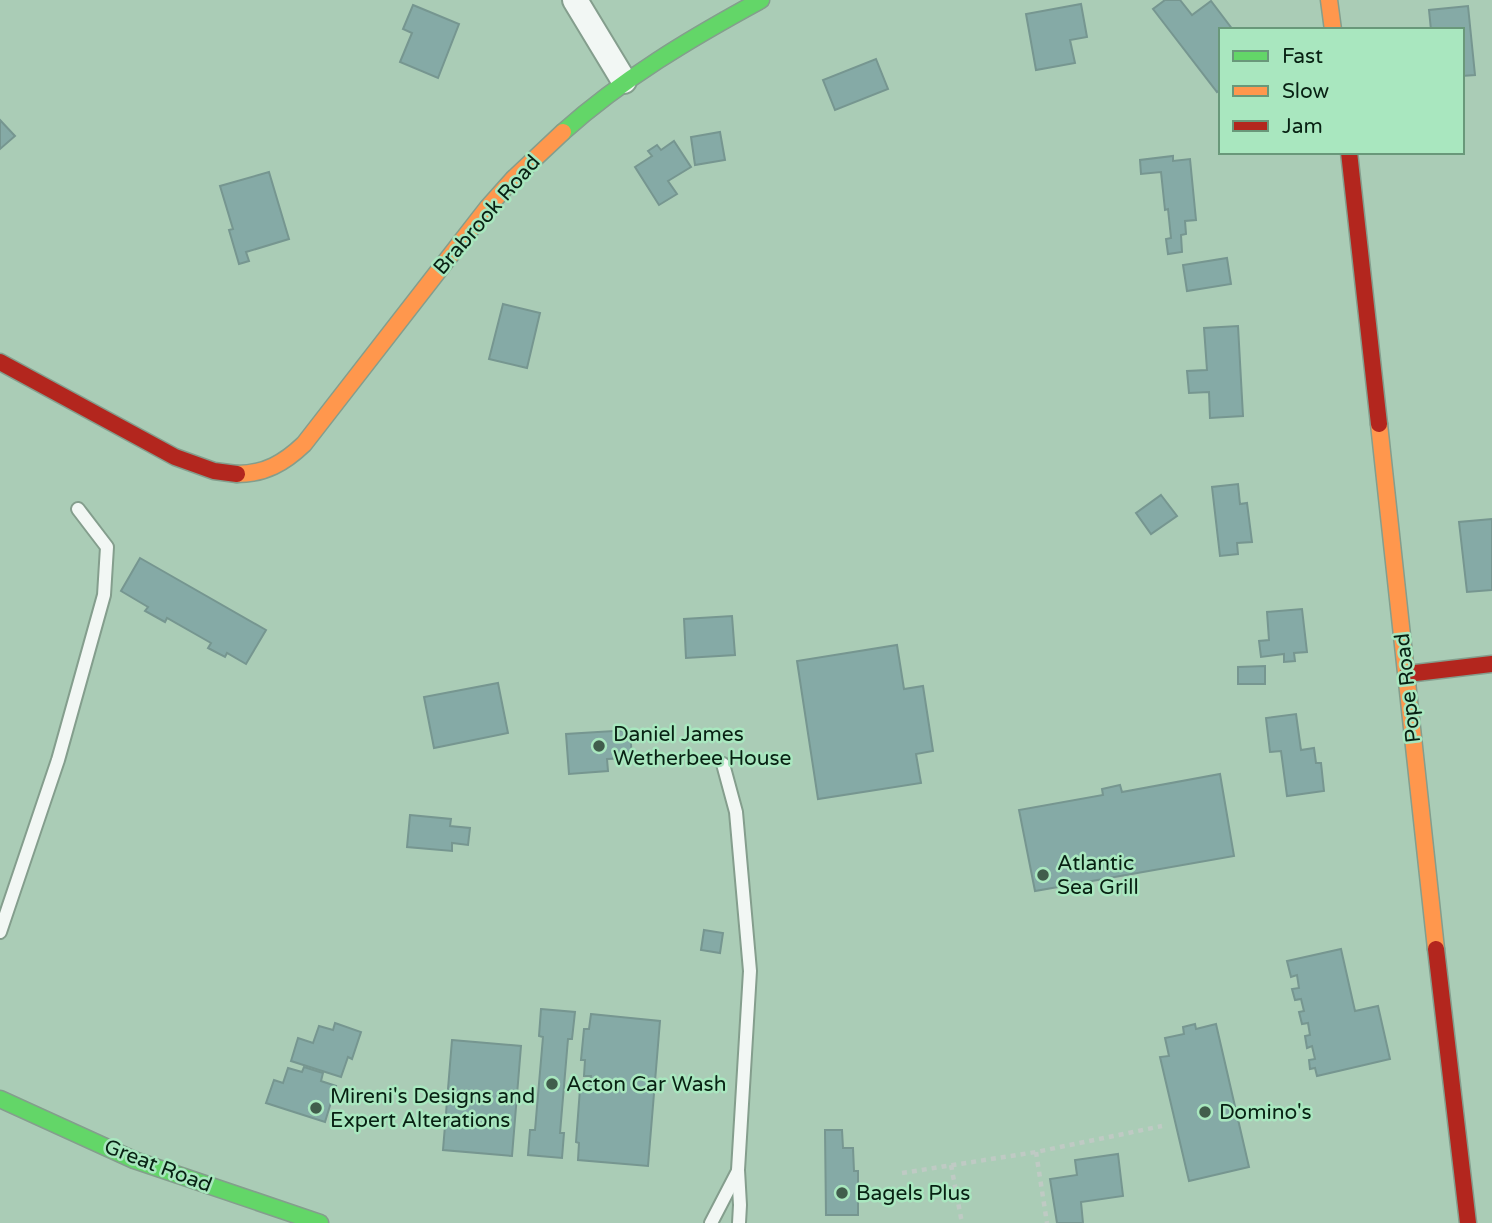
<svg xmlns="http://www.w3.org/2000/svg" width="1492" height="1223" font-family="'Varela Round',sans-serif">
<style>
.building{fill:#85aaa6;stroke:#769690;stroke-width:2}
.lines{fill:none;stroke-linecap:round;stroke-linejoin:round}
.lane-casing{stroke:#849e8d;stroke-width:16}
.street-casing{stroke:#849e8d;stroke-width:28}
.fast-casing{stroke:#849e8d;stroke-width:19}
.slow-casing{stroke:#849e8d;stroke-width:19}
.jam-casing{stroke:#849e8d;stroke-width:19}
.path{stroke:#bfcac4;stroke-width:4.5;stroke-dasharray:5 5;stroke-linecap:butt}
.lane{stroke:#f2f7f4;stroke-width:12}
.street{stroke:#f2f7f4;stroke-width:24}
.fast{stroke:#63d668;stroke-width:16}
.slow{stroke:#ff974d;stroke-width:16}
.jam{stroke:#b3261e;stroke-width:16}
.poi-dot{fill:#415d4c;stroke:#a9e7bf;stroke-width:2.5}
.labels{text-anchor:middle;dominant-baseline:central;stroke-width:5;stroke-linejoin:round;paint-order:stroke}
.street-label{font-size:21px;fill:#082113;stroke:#a9e7bf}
.poi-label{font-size:21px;fill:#082113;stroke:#a9e7bf;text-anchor:start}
</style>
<rect width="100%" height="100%" fill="#aaccb6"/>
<g class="building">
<polygon points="1165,0 1180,0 1192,15 1211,1 1233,30 1221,30 1221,89 1217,92 1153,9"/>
<polygon points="1081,4 1087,37 1070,40 1075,63 1036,70 1026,14"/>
<polygon points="413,5 459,24 438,78 400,62 412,33 403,29"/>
<polygon points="1468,6 1475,75 1462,76 1462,30 1431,30 1429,10"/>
<polygon points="876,59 888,89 835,110 823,80"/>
<polygon points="0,120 15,136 0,149"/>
<polygon points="720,132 725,160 695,165 691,137"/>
<polygon points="674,141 691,167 668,181 677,194 659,205 635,167 652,156 648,151 657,145 661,150"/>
<polygon points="1173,156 1173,161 1190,159 1196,220 1185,221 1186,234 1181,235 1182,252 1168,254 1166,239 1171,238 1168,209 1165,210 1161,172 1141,174 1140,160"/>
<polygon points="269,172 289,239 246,252 249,261 239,264 229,230 233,229 220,186"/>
<polygon points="1227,258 1231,284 1187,291 1183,265"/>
<polygon points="503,304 540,313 527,368 489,359"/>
<polygon points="1238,326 1243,416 1210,418 1209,392 1189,393 1187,371 1207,370 1204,328"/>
<polygon points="1238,484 1240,504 1247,503 1252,542 1237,543 1238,554 1220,556 1212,487"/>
<polygon points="1161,495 1177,516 1151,534 1136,513"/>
<polygon points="1492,519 1492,590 1467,592 1459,522"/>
<polygon points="140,558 266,630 246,664 227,653 225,657 208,648 211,643 167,618 165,622 145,611 148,607 121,591"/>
<polygon points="1302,609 1307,652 1294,653 1295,661 1284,662 1284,654 1261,657 1259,641 1269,640 1267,612"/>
<polygon points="732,616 735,655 686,658 684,619"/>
<polygon points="897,645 904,689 923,686 933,751 916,754 921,783 818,799 797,661"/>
<polygon points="1265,666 1265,684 1238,684 1238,667"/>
<polygon points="498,683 508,733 434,748 424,697"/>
<polygon points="1296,714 1301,750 1314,748 1316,763 1321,763 1324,791 1287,796 1281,751 1270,752 1266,718"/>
<polygon points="630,730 632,758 607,759 608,771 569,774 566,734"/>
<polygon points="1220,774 1234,856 1035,891 1019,810 1103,795 1102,789 1120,785 1122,792"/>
<polygon points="410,815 451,819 450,826 470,828 468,845 452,843 452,851 407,847"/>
<polygon points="704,930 723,933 720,953 701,950"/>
<polygon points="1341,949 1355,1011 1378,1006 1390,1059 1317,1076 1315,1068 1310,1069 1309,1060 1315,1059 1312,1046 1307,1048 1305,1036 1310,1035 1308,1023 1302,1024 1299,1012 1304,1011 1301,999 1295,1000 1292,989 1299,988 1297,975 1291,977 1287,961"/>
<polygon points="541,1009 575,1012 572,1039 568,1039 560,1133 564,1133 562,1158 528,1155 530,1130 535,1130 543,1037 539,1036"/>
<polygon points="591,1014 660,1021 648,1166 578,1160 579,1143 576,1142 580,1089 589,1090 591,1076 584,1076 585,1060 581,1060 584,1029 589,1029"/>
<polygon points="335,1023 361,1032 352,1059 348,1057 341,1077 291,1061 298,1038 313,1043 319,1026 333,1030"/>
<polygon points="1195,1024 1196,1029 1216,1024 1249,1167 1189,1181 1160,1057 1169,1056 1165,1038 1184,1034 1183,1027"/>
<polygon points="452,1040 521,1046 512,1156 443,1150"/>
<polygon points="304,1067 323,1073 321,1081 336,1086 325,1122 266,1103 274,1080 283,1083 288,1068 302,1072"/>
<polygon points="825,1130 842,1130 843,1148 853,1148 854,1171 858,1171 858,1215 826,1215"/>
<polygon points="1118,1154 1123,1196 1081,1202 1083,1223 1057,1223 1050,1179 1077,1175 1075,1160"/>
</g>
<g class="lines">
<g class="lane-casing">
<g id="lane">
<polyline points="723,764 736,812 750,971 738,1170 740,1205 739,1223"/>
<polyline points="0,932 58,760 104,595 107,547 78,509"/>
<polyline points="711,1223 738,1171"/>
</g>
</g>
<g class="street-casing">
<polyline id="street" points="575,0 624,81"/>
</g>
<g class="fast-casing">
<g id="fast">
<path d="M563 132C622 79 691 38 761 0"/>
<polyline points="0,1099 134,1160 320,1223"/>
</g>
</g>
<g class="slow-casing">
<g id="slow">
<polyline points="1329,0 1333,30"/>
<polyline points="1379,424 1436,949"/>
<path d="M237 474C265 474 284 463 304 444L488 207 513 179 563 132"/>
</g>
</g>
<g class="jam-casing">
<g id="jam">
<polyline points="1349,152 1379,424"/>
<polyline points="0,362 175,457 214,471 237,474"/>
<polyline points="1407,674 1492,664"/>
<polyline points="1436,949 1468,1223"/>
</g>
</g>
<g class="path">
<polyline points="1036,1152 1047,1223"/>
<polyline points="951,1165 962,1223"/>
<polyline points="902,1173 1036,1152 1162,1126"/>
</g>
<use href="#lane" class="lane"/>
<use href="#street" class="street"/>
<use href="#fast" class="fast"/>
<use href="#slow" class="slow"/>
<use href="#jam" class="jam"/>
</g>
<g class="poi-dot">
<circle cx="599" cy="746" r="7"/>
<circle cx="1043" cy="875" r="7"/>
<circle cx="552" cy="1084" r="7"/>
<circle cx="316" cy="1108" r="7"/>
<circle cx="1205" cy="1112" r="7"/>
<circle cx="842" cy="1193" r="7"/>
</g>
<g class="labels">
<g class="street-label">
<text transform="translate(487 215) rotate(-49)">Brabrook Road</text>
<text transform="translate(1408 688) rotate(-96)">Pope Road</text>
<text transform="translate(158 1166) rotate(21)">Great Road</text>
</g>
<g class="poi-label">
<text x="613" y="734">Daniel James<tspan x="613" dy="24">Wetherbee House</tspan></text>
<text x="1057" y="863">Atlantic<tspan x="1057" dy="24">Sea Grill</tspan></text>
<text x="566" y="1084">Acton Car Wash</text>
<text x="330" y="1096">Mireni's Designs and<tspan x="330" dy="24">Expert Alterations</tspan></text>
<text x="1219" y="1112">Domino's</text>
<text x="856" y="1193">Bagels Plus</text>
</g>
</g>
<rect x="1219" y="28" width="245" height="126" fill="#a9e7bf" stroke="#69987a" stroke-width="2"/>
<rect x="1233" y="51" width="35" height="10" fill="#63d668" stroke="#69987a" stroke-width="2"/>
<text x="1282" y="63" font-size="21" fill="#082113">Fast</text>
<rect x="1233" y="86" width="35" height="10" fill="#ff974d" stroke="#69987a" stroke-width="2"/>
<text x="1282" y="98" font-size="21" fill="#082113">Slow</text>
<rect x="1233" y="121" width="35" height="10" fill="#b3261e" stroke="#69987a" stroke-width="2"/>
<text x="1282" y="133" font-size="21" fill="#082113">Jam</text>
</svg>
